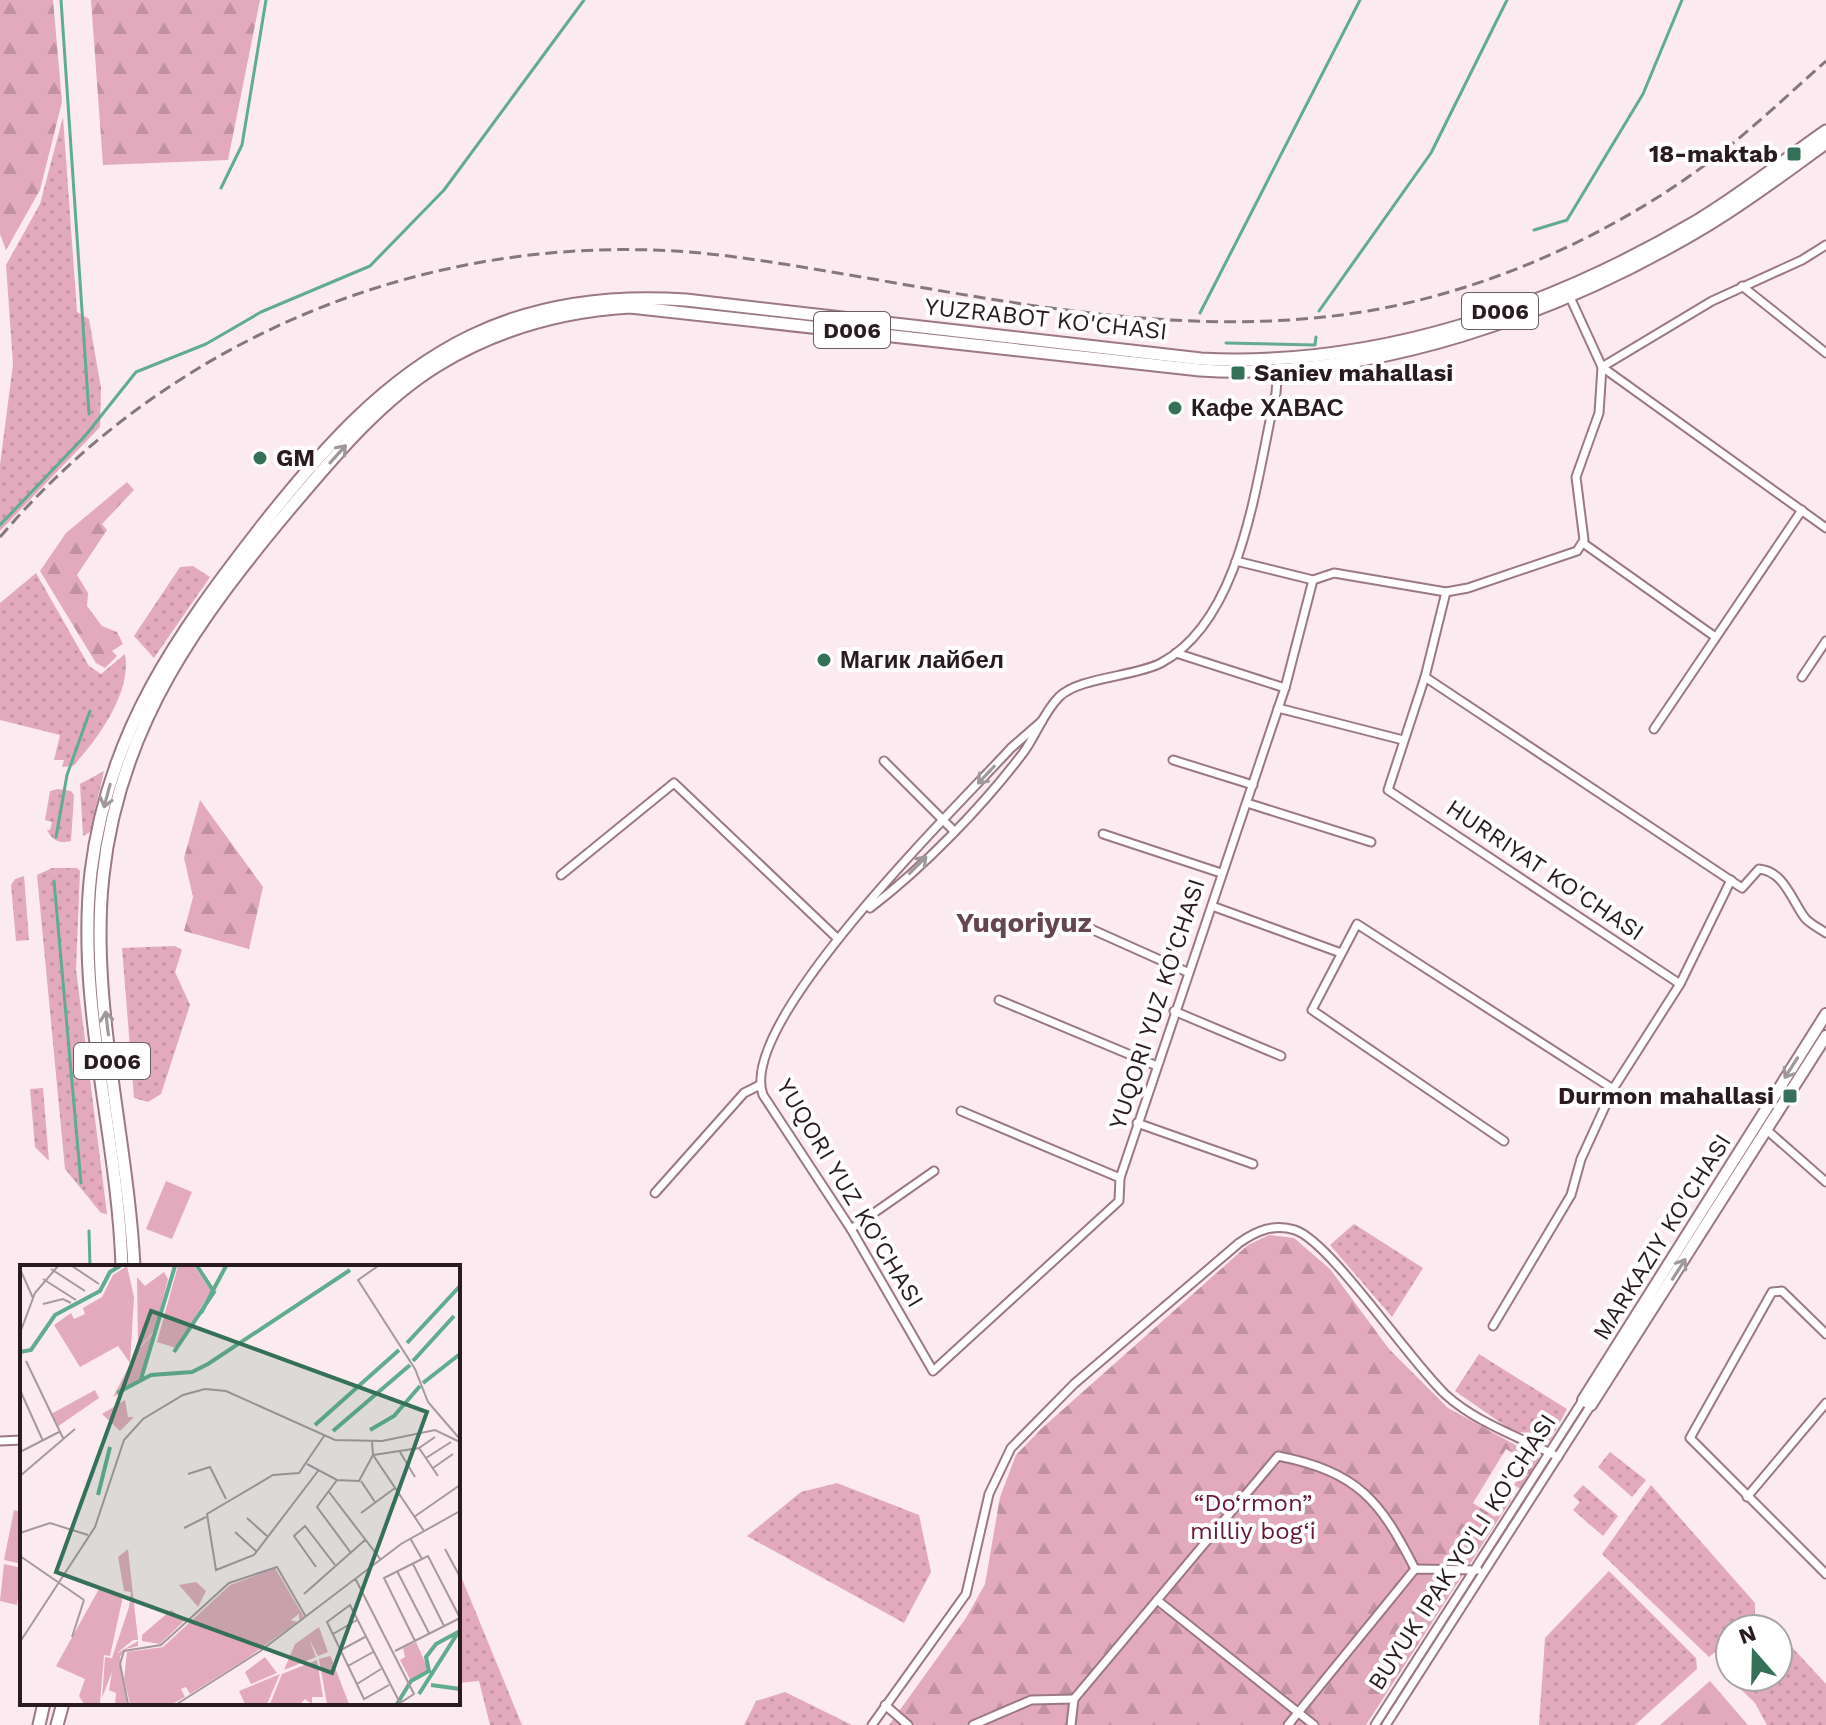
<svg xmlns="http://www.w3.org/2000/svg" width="1826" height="1725" font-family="'Work Sans',sans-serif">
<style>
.grass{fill:url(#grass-dots)}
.forest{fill:url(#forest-firs)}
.park{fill:#e2aabc}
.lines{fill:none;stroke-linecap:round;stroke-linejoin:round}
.stream{stroke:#60ac8f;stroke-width:3}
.street-casing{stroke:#9b7883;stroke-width:11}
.secondary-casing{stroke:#9b7883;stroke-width:14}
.primary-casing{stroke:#9b7883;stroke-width:15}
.street{stroke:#fff;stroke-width:7}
.secondary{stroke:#fff;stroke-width:10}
.primary{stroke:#fff;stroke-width:11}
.rail{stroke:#86777c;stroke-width:3;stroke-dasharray:12 6;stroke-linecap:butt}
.oneway{stroke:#9f989b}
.poi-dot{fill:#357059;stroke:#fff;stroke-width:3}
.labels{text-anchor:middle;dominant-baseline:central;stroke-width:8;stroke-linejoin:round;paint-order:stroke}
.shield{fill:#fff;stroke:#695f63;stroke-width:2}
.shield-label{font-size:22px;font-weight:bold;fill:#291b20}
.poi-label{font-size:24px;font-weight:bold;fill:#291b20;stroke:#fff;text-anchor:start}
.street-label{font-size:24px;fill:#291b20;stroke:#fff}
.park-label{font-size:24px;fill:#68173c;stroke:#fff}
.quarter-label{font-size:28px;font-weight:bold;fill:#654550;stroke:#fff}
.inset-river{fill:none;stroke:#60ac8f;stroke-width:4}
.inset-road{fill:none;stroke:#a7989d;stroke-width:2}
.view{fill:#357059;fill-opacity:0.15;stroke:#357059;stroke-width:4}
.inset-edge{fill:none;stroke:#291b20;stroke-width:4}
</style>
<defs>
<pattern id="grass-dots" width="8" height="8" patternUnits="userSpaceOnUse" patternTransform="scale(2)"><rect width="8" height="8" fill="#e2aabc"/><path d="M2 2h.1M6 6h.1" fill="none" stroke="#c292a1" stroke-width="1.8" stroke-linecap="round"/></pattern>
<pattern id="forest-firs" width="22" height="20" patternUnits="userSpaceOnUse" patternTransform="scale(2)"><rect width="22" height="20" fill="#e2aabc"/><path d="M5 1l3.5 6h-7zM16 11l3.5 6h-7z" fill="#c292a1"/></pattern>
</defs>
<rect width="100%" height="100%" fill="#fbebf0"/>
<g class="grass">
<polygon points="63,117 77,312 89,319 101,388 100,427 0,531 0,465 13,364 6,265 40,204"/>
<polygon points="193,566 210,577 154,658 134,636 180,567"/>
<path d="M36 573 89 666 101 674 125 654C132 692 98 739 73 766L62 767 64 760H54L60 735 0 720V603Z"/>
<polygon points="104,771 90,832 83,836 80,784"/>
<path d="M58 789 71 791 74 795 71 841C59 844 52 840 47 830H50L52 822 45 820 50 791Z"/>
<polygon points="52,868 77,868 80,871 76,969 107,1214 101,1213 65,1169 37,875"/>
<polygon points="24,876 29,940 16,941 11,885 15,879"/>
<polygon points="175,946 182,950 175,972 190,1005 161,1094 148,1102 134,1098 122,948"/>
<polygon points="43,1088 49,1161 35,1147 30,1089"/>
<polygon points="1354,1224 1423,1268 1392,1317 1330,1245"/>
<polygon points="1479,1354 1567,1409 1550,1441 1538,1433 1514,1432 1455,1391"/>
<polygon points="1610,1452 1646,1480 1632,1497 1598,1467"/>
<polygon points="837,1483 919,1515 931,1572 904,1623 747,1536 801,1492"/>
<polygon points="1583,1485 1618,1516 1603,1536 1573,1510 1580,1502 1573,1496"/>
<polygon points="1651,1485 1755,1603 1755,1615 1742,1629 1730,1629 1730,1640 1709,1657 1602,1554"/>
<polygon points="458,1569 522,1725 490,1725 479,1681 458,1683"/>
<polygon points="1609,1571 1696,1658 1697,1669 1635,1725 1539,1725 1545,1638"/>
<polygon points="1778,1632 1826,1684 1826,1725 1767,1725 1755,1703 1720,1669 1730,1656 1730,1677 1778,1677"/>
<polygon points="785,1692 852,1725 853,1725 744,1725 756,1701"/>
</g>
<g class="forest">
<polygon points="0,0 53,0 62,102 40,190 6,250 0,234"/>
<polygon points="91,0 260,0 228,160 103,165"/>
<polygon points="127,482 134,490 102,524 107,530 77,575 88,593 87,606 102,626 117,632 123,644 112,651 117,656 105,668 96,663 40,571 66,533"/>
<polygon points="200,800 263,887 249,949 184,931 193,897 184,858"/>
<polygon points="1269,1235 1294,1238 1330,1269 1389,1349 1448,1408 1539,1458 1520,1489 1514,1485 1528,1462 1506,1449 1473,1503 1495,1517 1506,1498 1511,1500 1366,1725 889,1725 966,1618 985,1584 1000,1497 1016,1455 1041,1429 1248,1245"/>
<polygon points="1710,1681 1748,1725 1660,1725"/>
</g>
<g class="park">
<polygon points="166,1181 192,1192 172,1239 146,1229"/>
<polygon points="14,1510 22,1512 22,1564 4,1560"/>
<polygon points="4,1564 22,1568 17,1605 0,1601"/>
</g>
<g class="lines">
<g class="stream">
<polyline points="61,0 89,414"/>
<polyline points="221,188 242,145 266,0"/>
<polyline points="1534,230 1567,220 1643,94 1682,0"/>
<polyline points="1319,311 1431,153 1507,0"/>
<polyline points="1200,313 1360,0"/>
<polyline points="1226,343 1315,345 1316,337"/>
<polyline points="0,525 85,436 136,372 206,344 261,312 370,266 444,190 584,0"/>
<polyline points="56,837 67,775 90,711"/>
<polyline points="54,881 81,1183"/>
<polyline points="89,1231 90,1267"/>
</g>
<g class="street-casing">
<g id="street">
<polyline points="1742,286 1826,353"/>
<polyline points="1569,295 1602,367 1712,301 1802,260 1826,245"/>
<polyline points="1583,543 1714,636"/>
<polyline points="1236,561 1313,580 1334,573 1446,592 1468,588 1577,551 1584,540 1576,477 1599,413 1602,367 1826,528"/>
<polyline points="1446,592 1425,677 1388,790 1680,984"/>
<polyline points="1176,653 1285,688"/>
<path d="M1425 677 1742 888 1759 869C1784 871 1792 901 1805 918 1810 924 1819 928 1826 933"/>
<polyline points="1802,677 1826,641"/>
<polyline points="1278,708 1403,740"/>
<path d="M1042 721 1011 748C959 805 736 1022 763 1095L851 1229 933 1371 1119 1201 1120 1178 1285 688 1313 580"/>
<polyline points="1654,729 1802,510"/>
<polyline points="1173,760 1253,785"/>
<polyline points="884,761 953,830"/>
<polyline points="1247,803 1371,842"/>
<polyline points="1103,834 1221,873"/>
<polyline points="561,875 674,783 838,939"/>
<polyline points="1212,906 1341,953"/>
<path d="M870 908C923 868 983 806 1023 753 1036 736 1043 713 1059 697 1079 677 1134 677 1161 663 1244 619 1256 477 1276 393L1278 367"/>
<polyline points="1082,925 1187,972"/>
<polyline points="999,1000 1157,1066"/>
<polyline points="1174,1011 1281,1056"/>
<polyline points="961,1111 1120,1178"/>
<polyline points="1137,1123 1253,1164"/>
<polyline points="1768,1131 1826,1182"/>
<polyline points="1504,1141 1312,1010 1357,924 1613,1089"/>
<polyline points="655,1193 744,1093 760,1085"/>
<polyline points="851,1229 934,1171"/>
<polyline points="1493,1326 1571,1195 1581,1159 1613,1089 1680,984 1731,880"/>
<polyline points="1826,1334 1782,1291 1772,1292 1690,1438 1826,1574"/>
<polyline points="0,1441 22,1440"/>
<polyline points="1747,1497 1826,1403"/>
<polyline points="1157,1600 1314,1725"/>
<polyline points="885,1705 908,1725"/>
<path d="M872 1725 966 1594 989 1494 1011 1448 1074 1384 1239 1243C1256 1231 1274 1223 1295 1230 1330 1241 1411 1363 1446 1395 1478 1424 1521 1437 1558 1457"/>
<polyline points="973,1725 1031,1700 1074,1699"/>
<path d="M1071 1725 1074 1699 1278 1456C1358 1472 1380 1500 1415 1569"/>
<polyline points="1288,1725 1415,1569 1478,1570"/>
<polyline points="1375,1725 1583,1400"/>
<polyline points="1386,1725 1591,1405"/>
</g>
</g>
<g class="secondary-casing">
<polyline id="secondary" points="1826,1014 1583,1400 1591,1405 1826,1036"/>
</g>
<g class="primary-casing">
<g id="primary">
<path d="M122 1267C118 1136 76 1004 91 872 108 732 177 635 261 527 320 452 384 378 471 336 539 303 612 295 686 300L1201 359C1375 368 1548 309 1697 221 1742 194 1783 161 1826 131"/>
<path d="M134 1267C128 1140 89 1001 103 876 119 725 199 617 293 505 336 454 381 400 438 365 497 329 562 311 630 307L1200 370C1373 381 1559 314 1706 226 1748 201 1787 171 1826 143"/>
<polyline points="39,1725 44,1703"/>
<polyline points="57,1725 63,1703"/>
</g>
</g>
<use href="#street" class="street"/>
<use href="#secondary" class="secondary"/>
<use href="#primary" class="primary"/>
<path class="rail" d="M0 537C183 322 464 218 743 258 949 287 1159 346 1368 311 1490 290 1614 234 1713 159 1752 129 1789 94 1826 61"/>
</g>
<defs><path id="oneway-shaft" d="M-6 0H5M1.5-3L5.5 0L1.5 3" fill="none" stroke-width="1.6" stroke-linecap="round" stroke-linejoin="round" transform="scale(2)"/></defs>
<g class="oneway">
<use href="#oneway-shaft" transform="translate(338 454) rotate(-48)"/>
<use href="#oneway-shaft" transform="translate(986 775) rotate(133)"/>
<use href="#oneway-shaft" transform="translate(107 796) rotate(105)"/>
<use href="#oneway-shaft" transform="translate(918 865) rotate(-45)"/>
<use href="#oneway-shaft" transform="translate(107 1023) rotate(-97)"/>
<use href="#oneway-shaft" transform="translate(1791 1068) rotate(123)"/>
<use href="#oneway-shaft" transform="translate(1679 1269) rotate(-57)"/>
</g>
<g class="poi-dot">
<rect x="1786" y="146" width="16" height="16" rx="4"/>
<rect x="1230" y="365" width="16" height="16" rx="4"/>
<circle cx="1175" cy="408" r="8"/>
<circle cx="260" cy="458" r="8"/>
<circle cx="824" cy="660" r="8"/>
<rect x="1782" y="1088" width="16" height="16" rx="4"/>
</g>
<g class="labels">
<g class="shield">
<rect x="1462" y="293" width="76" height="36" rx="6"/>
<rect x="814" y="312" width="76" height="36" rx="6"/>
<rect x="74" y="1043" width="76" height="36" rx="6"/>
</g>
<g class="shield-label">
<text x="1500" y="311">D006</text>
<text x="852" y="330">D006</text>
<text x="112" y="1061">D006</text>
</g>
<g class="poi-label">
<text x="1778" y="154" text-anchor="end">18-maktab</text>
<text x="1254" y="373">Saniev mahallasi</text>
<text x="1191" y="408">Кафе ХАВАС</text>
<text x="276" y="458">GM</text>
<text x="840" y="660">Магик лайбел</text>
<text x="1774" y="1096" text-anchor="end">Durmon mahallasi</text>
</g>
<g class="street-label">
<text transform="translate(1046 319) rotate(6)">YUZRABOT KO'CHASI</text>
<text transform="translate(1545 870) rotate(34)">HURRIYAT KO'CHASI</text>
<text transform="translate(1157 1004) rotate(-72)">YUQORI YUZ KO'CHASI</text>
<text transform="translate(850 1193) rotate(59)">YUQORI YUZ KO'CHASI</text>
<text transform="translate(1662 1237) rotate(-58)">MARKAZIY KO'CHASI</text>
<text transform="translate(1462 1552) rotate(-57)">BUYUK IPAK YO'LI KO'CHASI</text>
</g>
<g class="park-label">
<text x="1253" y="1503">“Do‘rmon”<tspan x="1253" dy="28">milliy bog‘i</tspan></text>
</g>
<g class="quarter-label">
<text x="1024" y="922">Yuqoriyuz</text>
</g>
</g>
<g transform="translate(20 1265)">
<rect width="440" height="440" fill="#fbebf0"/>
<path d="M134 67 122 116 93 132 117 86ZM105 135 108 152H114L100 166 82 149ZM108 284 118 375H113L96 389 118 376V381L106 384 100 392 107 439H95L96 428 89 425 92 407 82 433 85 392 92 393 109 342 111 327 104 326 98 292ZM176 317 186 326 178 342 159 320ZM151 345 165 355 140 379 122 376V370ZM299 362 308 387 298 391 289 374 296 392 264 405 275 379ZM310 391 311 392 329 439H307L299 394ZM245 392 257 408 231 419 225 407ZM260 409 247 439H225L219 426Z" fill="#e2aabc"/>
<path d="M107 1 114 32 110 98 98 81 60 102 34 60 51 48 54 54 65 49 63 43 82 32 93 10ZM158 1H174L191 26 156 83 137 77ZM144 7 148 14 135 65 118 84 117 12 125 21ZM75 125 79 133 37 162 31 149ZM255 303 284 352 279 355V349L271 355 277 357 226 394 170 429 166 422 161 424 165 432 152 439H110L104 414 107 387 143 382 210 320ZM297 395 303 432H292V439L285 434 280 439H250L262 409Z" fill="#e2aabc"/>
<path d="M396 377 409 406 391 416 380 395 385 392 383 383Z" fill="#e2aabc"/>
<path d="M79 324 102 329V336L90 391 84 390 80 439H64L59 431 65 414 36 401Z" fill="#e2aabc"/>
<path class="inset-river" d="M181 48 206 1M387 78 440 21M0 87 11 85 35 50 80 26 90 7 100 1M154 87 194 27 177 1M393 96 434 51M121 114 155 1M403 118 440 89M97 128 131 110 172 107 188 99 330 5M295 160 379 85M350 165 374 151 400 121M313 166 390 100M78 230 90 182M411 420 440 424M399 429 439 366M377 439 391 416 409 406 406 392 416 379 440 366"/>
<path class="inset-road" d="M52 1 79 19M358 1 338 15 395 104 408 137 439 173M0 4 13 33M31 4 65 26M23 14 56 35M23 39 43 34 51 38M0 68 15 28 38 1M6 96 43 173M0 125 23 176M352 177 353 190 399 183 415 172M399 183 418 211M0 187 39 167M380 187 395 212M406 193 431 177M287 199 317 215 339 216 353 190 404 266M413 203 433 189M298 206 234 290 196 305 187 249 253 210 279 208 304 171M168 209 190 202 206 234M0 211 55 164M317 215 297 242 331 288M341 216 355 237M309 227 361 295M341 248 375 223M394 252 440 220M227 253 247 271M164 263 186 252M215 267 236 286M0 268 30 258 68 270M390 273 402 294 408 291 440 353M425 284 440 312M0 291 64 335M393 299 424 361M296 302 274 271 285 261 315 300M377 306 409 368M335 313 394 429 380 438 330 340 307 357 344 434 369 420M284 329 345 275M313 369 337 355M52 372 64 335M395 376 364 313 402 294M0 377 75 262 104 175 123 154 163 130 185 124 206 126 315 175 362 176 415 165 440 177M321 385 345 372M375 386 440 353M328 401 353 387M337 419 361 404M108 439 100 399 104 386 141 380 209 318 257 302 286 352M157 439 239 387 381 279 440 246"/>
<path class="view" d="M131 46 407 147 312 408 36 307Z"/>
<rect width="440" height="440" class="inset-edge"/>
</g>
<g transform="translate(1754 1653) rotate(340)"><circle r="38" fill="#ffffff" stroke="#a9a4a6" stroke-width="2"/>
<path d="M0-6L14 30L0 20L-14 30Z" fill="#357059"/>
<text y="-12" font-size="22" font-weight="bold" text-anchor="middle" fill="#291b20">N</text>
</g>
</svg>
